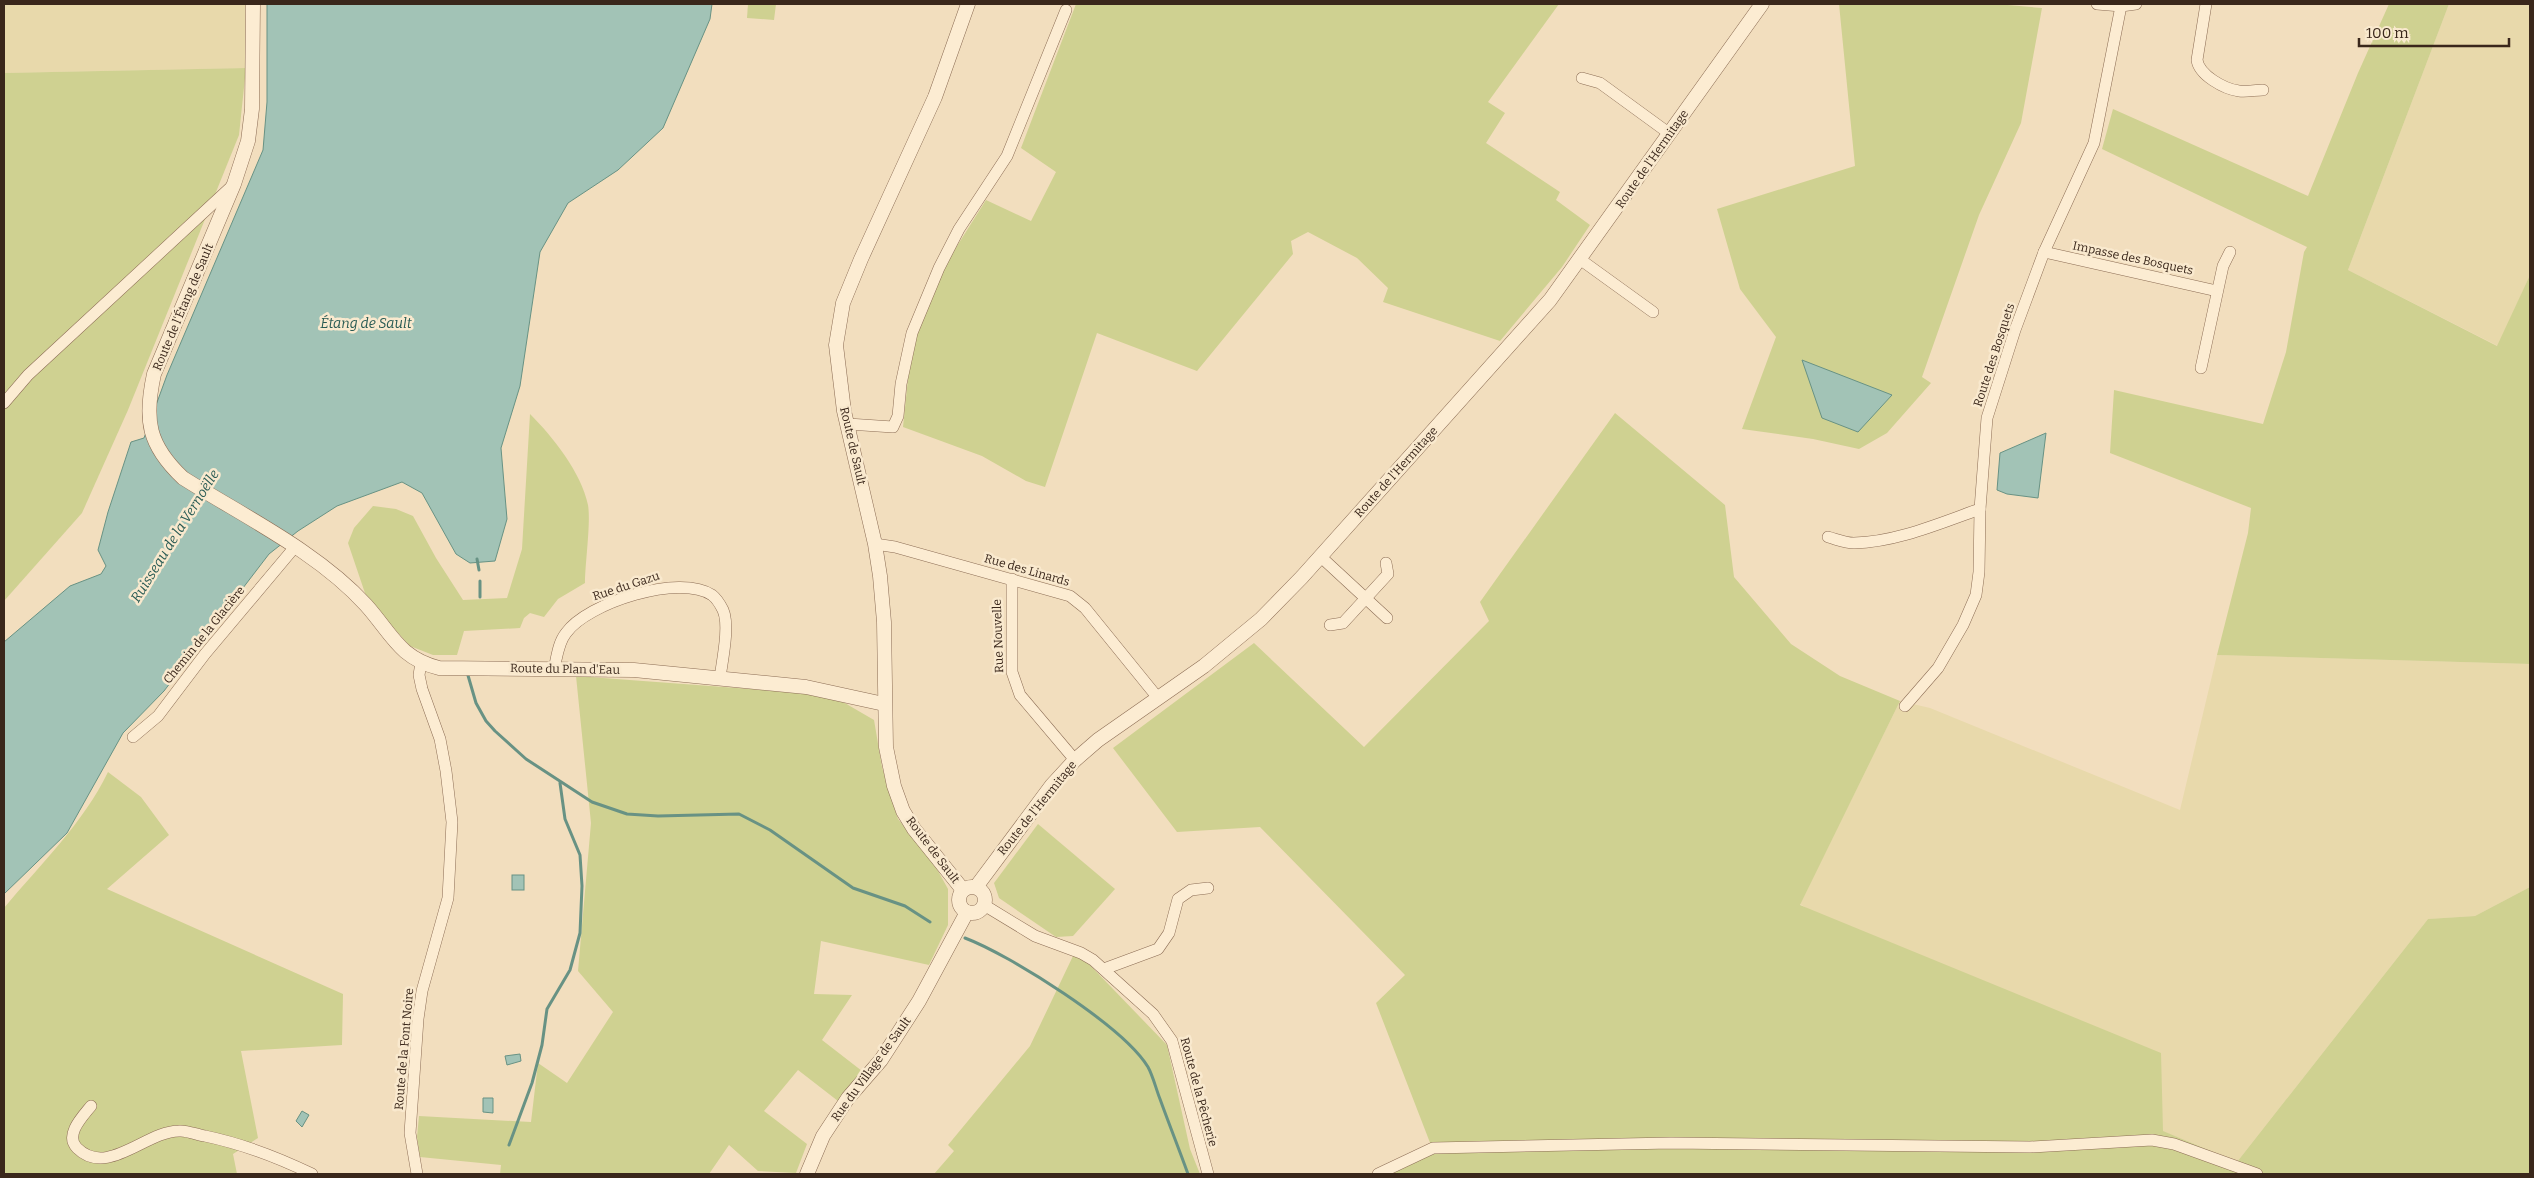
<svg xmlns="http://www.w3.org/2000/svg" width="2534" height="1178" font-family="Bitter,serif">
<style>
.farmland{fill:#e8d9ab}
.green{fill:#cfd191}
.water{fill:#a2c3b6;stroke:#689284}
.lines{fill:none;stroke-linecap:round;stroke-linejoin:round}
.stream{stroke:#689284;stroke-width:3}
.minor-casing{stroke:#8c6d55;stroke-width:12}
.tertiary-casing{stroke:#8c6d55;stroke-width:15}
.minor{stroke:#fcecd2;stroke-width:11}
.tertiary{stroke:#fcecd2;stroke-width:14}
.labels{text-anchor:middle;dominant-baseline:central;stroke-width:5;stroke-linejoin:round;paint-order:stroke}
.street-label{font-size:12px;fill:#3a271b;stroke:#f9e9ce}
.water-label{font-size:14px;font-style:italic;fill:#295b54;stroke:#f9e9ce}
</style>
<rect width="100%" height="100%" fill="#f2debe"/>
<g class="farmland">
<polygon points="4,4 245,4 246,68 4,73"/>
<polygon points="2449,4 2530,4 2530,275 2498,346 2348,270"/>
<polygon points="2217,655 2530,664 2530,887 2475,916 2428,919 2237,1162 2162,1131 1800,904 1900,701 1930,708 2180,810"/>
</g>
<g class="green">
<polygon points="748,4 776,4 774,20 747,18"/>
<polygon points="1076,4 1559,4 1488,102 1505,113 1486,143 1560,192 1556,200 1590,225 1562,267 1500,341 1383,302 1388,288 1357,258 1308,232 1291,241 1293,254 1197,371 1097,333 1045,487 1026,481 982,456 903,427 913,329 945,265 986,200 1031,221 1056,172 1021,148"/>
<polygon points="1839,4 1996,4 2042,8 2021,123 1979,215 1922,377 1931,383 1887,433 1859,449 1813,439 1742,429 1776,337 1740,289 1717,209 1855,166"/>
<polygon points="2389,4 2449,4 2348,270 2497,346 2530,275 2530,664 2217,655 2248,533 2251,508 2110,453 2114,390 2263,424 2286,352 2304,252 2307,247 2102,149 2113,109 2308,196 2358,73"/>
<polygon points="246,68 239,135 128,410 82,513 4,601 4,73"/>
<polygon points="1615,413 1725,505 1734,577 1791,644 1840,676 1900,701 1800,905 2161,1053 2163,1131 2237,1162 2428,919 2475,916 2530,887 2530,1174 1387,1174 1434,1153 1376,1003 1405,975 1260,827 1177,832 1113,748 1254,643 1364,747 1489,621 1480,602"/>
<path d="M530 414C553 437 581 472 588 505 591 522 585 564 585 583L558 599 544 617 530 613 524 618 520 628 464 631 457 655H433L410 646 367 599 348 543 354 528 373 506 396 509 413 516 436 558 463 600 507 598 522 549Z"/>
<polygon points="576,676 831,695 874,720 882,767 898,819 932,860 948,889 948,925 929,965 821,941 814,994 852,995 822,1040 862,1071 838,1101 798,1070 764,1111 807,1144 796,1173 758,1171 729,1145 709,1174 500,1174 501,1165 420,1157 417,1137 419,1116 531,1122 538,1063 567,1083 613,1012 578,971 591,823"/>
<path d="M108 772 141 797 169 835 107 889 343 994 342 1045 241 1051 258 1138 233 1154 237 1174H4V908C40 865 84 822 108 772Z"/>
<polygon points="1038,824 1115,889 1073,936 1056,937 999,898 994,883"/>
<polygon points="1073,956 1086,961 1167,1045 1190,1149 1200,1174 934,1174 954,1151 948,1145 1030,1046"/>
</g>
<g class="water">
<polygon points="267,4 712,4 710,19 663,128 618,170 568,203 540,252 520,386 501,448 507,519 495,561 470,563 456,554 422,493 402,482 337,506 298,531 269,554 164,691 123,733 67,833 4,894 4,642 70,586 101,574 106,566 98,550 108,512 131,442 144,438 167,375 263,150 267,102"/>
<polygon points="1802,360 1892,395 1858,432 1822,418"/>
<polygon points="2046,433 2038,498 2007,494 1997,490 2000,453"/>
<rect x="512" y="875" width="12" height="15"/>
<polygon points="520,1054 521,1061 507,1065 505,1056"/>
<polygon points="483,1098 493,1098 493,1113 483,1112"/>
<polygon points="302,1111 309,1115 302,1127 296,1121"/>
</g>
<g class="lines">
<g class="stream">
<polyline points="477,559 479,570"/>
<polyline points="480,581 480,597"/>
<polyline points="467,672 476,703 486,721 495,731 526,759 592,802 627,814 658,816 739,814 770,830 853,888 905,906 930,922"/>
<path d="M965 938C1010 955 1123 1026 1148 1067 1153 1076 1156 1089 1160 1099 1169 1124 1179 1149 1188 1174"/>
<polyline points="509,1145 532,1083 542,1045 547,1009 570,970 580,933 582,886 580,855 565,819 560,783"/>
</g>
<g class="minor-casing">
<g id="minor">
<polyline points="2097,4 2121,6 2136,4"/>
<path d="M2206 4 2197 60C2199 75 2224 89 2239 91 2247 92 2255 90 2263 90"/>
<polyline points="1582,78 1600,83 1670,134"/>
<polyline points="2044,252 2217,291"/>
<polyline points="1581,260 1653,312"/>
<polyline points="2201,368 2223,266 2230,252"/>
<polyline points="4,403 28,375 231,187"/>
<polyline points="848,424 893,427 898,416 901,384 912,333 939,268 959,229 1007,156 1066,10"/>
<path d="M1828 537C1836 539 1845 543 1854 543 1897 542 1940 523 1980 509"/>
<polyline points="875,544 895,547 1070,596 1085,608 1158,698"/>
<polyline points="1321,557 1387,618"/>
<polyline points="1012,579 1012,672 1020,695 1075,760"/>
<polyline points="1330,625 1343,623 1388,574 1386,563"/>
<path d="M554 669C557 657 558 643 566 633 587 603 680 573 712 595 716 598 721 606 723 610 730 626 722 661 720 678"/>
<polyline points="1905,706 1938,668 1963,625 1976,595 1979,572 1980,509 1987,418 2015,330 2044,252 2094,143 2121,6"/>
<polyline points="133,737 158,716 205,654 294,548"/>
<polyline points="984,905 1035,936 1081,953 1093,960 1153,1014 1172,1041 1208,1174"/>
<polyline points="1104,969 1158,949 1169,933 1178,899 1191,890 1208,888"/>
<path d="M91 1106C83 1116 64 1135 77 1148 107 1178 146 1131 179 1131 187 1130 197 1135 205 1136 243 1144 277 1157 312 1174"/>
<polyline points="417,1174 410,1133 418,1019 422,991 448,898 452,822 446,771 440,739 422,689 419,675 421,663"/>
<polyline points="1378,1174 1433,1148 1671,1143 2030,1147 2152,1140 2174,1144 2257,1174"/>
</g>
</g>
<g class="tertiary-casing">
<g id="tertiary">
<path d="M253 4 252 109 248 141 234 184 154 374C144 420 148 445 183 478 243 516 318 552 366 605 392 634 399 658 439 668L634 670 806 687 884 704"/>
<circle cx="972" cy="900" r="13"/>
<polyline points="976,887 1052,785 1075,760 1098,740 1204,666 1261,619 1302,577 1550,300 1762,4"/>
<polyline points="963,890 914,829 903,811 894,786 886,747 884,622 880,576 875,544 844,411 836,345 843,303 861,259 935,97 968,4"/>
<polyline points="807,1174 823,1136 848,1098 881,1060 919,1001 967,912"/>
</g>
</g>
<use href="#minor" class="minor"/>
<use href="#tertiary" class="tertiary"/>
</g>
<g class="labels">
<g class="street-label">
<text transform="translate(1652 159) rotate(-55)">Route de l'Hermitage</text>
<text transform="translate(2133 258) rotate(12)">Impasse des Bosquets</text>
<text transform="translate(183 307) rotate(-67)">Route de l'Étang de Sault</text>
<text transform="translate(1994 355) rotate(-72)">Route des Bosquets</text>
<text transform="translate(853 446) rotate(77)">Route de Sault</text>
<text transform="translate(1396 472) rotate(-48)">Route de l'Hermitage</text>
<text transform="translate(1027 570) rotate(16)">Rue des Linards</text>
<text transform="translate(626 586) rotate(-18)">Rue du Gazu</text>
<text transform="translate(204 635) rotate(-51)">Chemin de la Glacière</text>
<text transform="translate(998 636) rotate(-92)">Rue Nouvelle</text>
<text transform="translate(565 669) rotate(1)">Route du Plan d'Eau</text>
<text transform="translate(1037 808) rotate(-51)">Route de l'Hermitage</text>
<text transform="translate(933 850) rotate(53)">Route de Sault</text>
<text transform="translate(404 1049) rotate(-85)">Route de la Font Noire</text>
<text transform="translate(871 1069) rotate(-54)">Rue du Village de Sault</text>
<text transform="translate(1199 1092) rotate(75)">Route de la Pêcherie</text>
</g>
<g class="water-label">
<text x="366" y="323">Étang de Sault</text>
<text transform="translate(175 536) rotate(-58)">Ruisseau de la Vernoëlle</text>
</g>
</g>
<rect width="2534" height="1178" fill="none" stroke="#3a271b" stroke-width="10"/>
<path d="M2359 38v8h150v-8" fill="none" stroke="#3a271b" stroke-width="2.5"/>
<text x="2366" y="38" font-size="15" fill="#3a271b" stroke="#f9e9ce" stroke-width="4" paint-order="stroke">100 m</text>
</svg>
